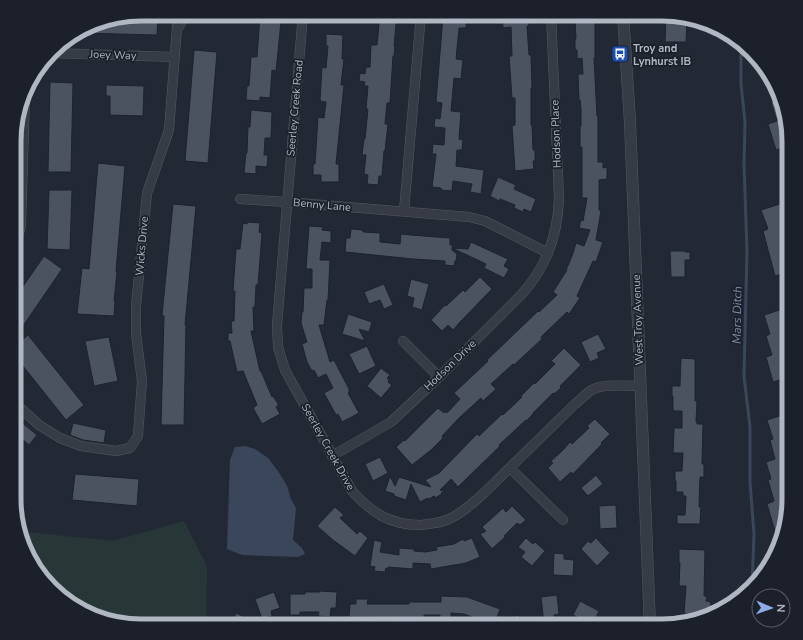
<svg xmlns="http://www.w3.org/2000/svg" width="803" height="640" font-family="'Nunito Sans',sans-serif">
<style>
.green{fill:#273738}
.water{fill:#3a475b}
.lines{fill:none;stroke-linecap:round;stroke-linejoin:round}
.stream{stroke:#3a475b;stroke-width:3}
.building{fill:#4b5360;stroke:#1d222c}
.minor-casing{stroke:#535963;stroke-width:10}
.tertiary-casing{stroke:#535963;stroke-width:12}
.minor{stroke:#363b45;stroke-width:9}
.tertiary{stroke:#363b45;stroke-width:11}
.labels{text-anchor:middle;dominant-baseline:central;stroke-width:3.5;stroke-linejoin:round;paint-order:stroke}
.poi-label{font-size:11px;font-weight:bold;fill:#b0b6c2;stroke:#1b202a;text-anchor:start}
.street-label{font-size:11px;fill:#b0b6c2;stroke:#1b202a}
.water-label{font-size:12px;font-style:italic;fill:#7c8ca6;stroke:#1b202a}
.rim{fill:none;stroke:#b0b6c2;stroke-width:5}
</style>
<rect width="100%" height="100%" fill="#232934"/>
<polygon class="green" points="184,521 207,566 206,626 133,626 92,616 57,594 27,556 19,524 27,532 113,541"/>
<polygon class="water" points="245,446 255,449 268,458 278,471 287,486 291,499 296,508 293,540 302,548 305,554 298,557 242,555 227,549 230,460 235,447"/>
<g class="lines">
<polyline class="stream" points="741,43 741,84 745,122 744,165 747,251 744,376 750,427 750,482 754,534 752,587"/>
</g>
<g class="building">
<polygon points="141,14 158,14 157,35 79,33 100,21"/>
<polygon points="260,14 277,14 276,22 281,22 276,71 272,70 270,98 260,97 260,101 246,100 247,86 249,86 251,57 257,57"/>
<polygon points="380,14 397,14 394,46 395,46 394,56 393,56 390,103 387,103 385,124 388,124 385,151 384,151 382,176 379,176 378,185 367,184 368,175 364,174 366,155 362,155 364,139 365,139 368,109 366,109 368,86 364,86 365,82 359,81 360,73 365,74 366,67 370,67 371,45 377,45"/>
<polygon points="454,14 467,14 466,28 459,28 456,59 463,60 461,79 454,78 451,111 461,112 459,139 463,140 462,150 457,150 456,166 484,170 481,194 470,192 472,184 453,181 452,191 441,190 441,188 432,187 436,154 432,154 433,144 444,145 445,128 434,127 435,118 440,119 442,103 436,102 443,16 454,17"/>
<polygon points="502,14 526,14 526,16 529,16 529,26 527,26 529,55 531,55 532,88 531,88 531,125 532,125 533,150 535,150 535,161 533,161 534,169 515,171 512,126 515,125 515,98 512,98 509,56 512,56 511,27 503,28"/>
<polygon points="666,14 670,14 687,18 686,42 665,42"/>
<polygon points="584,16 595,16 595,58 594,58 597,116 598,116 598,162 603,162 603,168 607,167 607,179 599,180 599,210 601,211 596,240 603,242 596,262 593,261 577,296 580,298 569,314 567,312 541,337 542,339 514,365 513,364 491,384 496,389 483,401 481,398 459,418 443,435 442,437 443,438 431,450 412,465 396,447 404,440 405,441 438,408 444,413 446,411 447,413 460,399 454,393 488,361 487,360 538,311 539,312 557,295 553,292 567,270 566,270 572,256 576,243 584,246 590,230 579,228 581,220 583,221 587,198 582,198 582,147 580,147 580,126 581,126 581,109 580,100 579,100 578,74 583,74 582,58 577,59 577,50 575,50 575,39 576,39 575,20 584,20"/>
<polygon points="326,34 343,35 342,59 344,59 341,85 344,85 336,164 339,164 339,182 321,182 321,175 313,175 313,164 315,164 318,117 324,118 326,102 320,101 322,67 326,68 328,46 326,46"/>
<polygon points="194,50 217,52 208,163 185,161"/>
<polygon points="50,82 73,83 71,172 48,172"/>
<polygon points="106,85 144,86 143,116 110,115 110,96 106,96"/>
<polygon points="779,99 789,140 789,145 776,150 768,124 777,121 771,102"/>
<polygon points="251,110 272,112 271,138 265,138 264,155 268,155 267,167 256,166 256,174 244,173 246,153 247,153 248,127 250,127"/>
<polygon points="98,163 125,166 116,271 117,272 114,301 115,301 114,316 77,314 82,268 89,269"/>
<polygon points="498,177 516,185 514,189 536,199 531,212 524,209 523,212 514,208 515,205 500,199 499,201 490,196"/>
<polygon points="49,190 72,190 70,250 47,249"/>
<polygon points="789,201 789,272 775,276 763,231 768,229 761,210"/>
<polygon points="173,204 196,206 185,325 186,325 184,425 161,425 164,316 162,315"/>
<polygon points="247,222 260,223 259,232 262,233 258,285 256,285 255,307 253,307 254,331 251,331 260,371 261,371 272,397 273,396 278,404 278,406 276,407 280,414 262,424 253,408 257,405 243,371 237,372 230,341 228,341 228,333 232,333 231,321 234,321 235,291 233,291 236,249 240,249 243,223 247,224"/>
<polygon points="309,226 323,227 322,230 331,231 331,243 322,242 320,260 330,260 328,300 327,300 324,325 319,325 330,362 334,360 349,389 349,392 348,393 359,413 342,422 338,414 336,415 324,393 333,388 326,374 318,378 314,370 312,371 307,362 302,344 307,342 301,323 302,312 303,312 304,288 312,288 312,269 306,269"/>
<polygon points="351,229 363,230 363,232 380,233 380,242 400,244 401,234 411,235 450,238 450,245 453,245 452,248 468,249 471,242 508,259 504,266 509,269 504,278 484,268 486,264 452,248 452,250 457,254 456,261 455,261 454,266 445,265 445,261 413,259 345,252 346,238 350,238"/>
<polygon points="670,251 685,251 685,252 690,252 690,260 685,260 685,277 671,277"/>
<polygon points="44,256 62,269 23,326 15,320 15,298"/>
<polygon points="480,277 492,289 461,321 453,330 448,325 442,331 431,320 445,305 446,306 463,290 465,292"/>
<polygon points="411,279 429,284 422,310 412,307 414,298 407,296"/>
<polygon points="384,284 393,305 384,309 380,300 369,304 364,292"/>
<polygon points="789,307 789,377 773,382 766,357 772,355 766,336 770,334 764,315"/>
<polygon points="348,314 372,322 369,332 359,329 365,341 342,334"/>
<polygon points="598,334 606,349 597,353 599,358 590,362 581,342"/>
<polygon points="28,335 84,405 66,420 15,356 15,346"/>
<polygon points="109,337 118,381 94,386 85,341"/>
<polygon points="367,346 376,366 359,374 349,354"/>
<polygon points="564,348 581,365 560,386 561,388 554,394 553,393 533,413 533,414 526,421 526,420 499,445 500,446 458,487 451,479 440,490 445,491 441,493 442,494 435,498 434,496 429,499 428,498 420,502 411,484 406,500 394,496 394,494 385,491 390,476 395,486 399,477 431,487 425,480 439,473 477,434 479,436 502,414 503,415 522,397 521,396 534,383 535,384 555,364 551,361"/>
<polygon points="681,358 695,359 695,401 697,401 696,422 697,422 697,424 703,424 702,464 704,464 704,477 700,477 699,507 701,507 700,524 677,524 677,515 685,515 686,496 683,496 683,492 676,492 676,481 675,481 675,471 682,471 683,453 673,453 674,428 682,428 682,411 673,411 673,396 672,396 672,386 680,386"/>
<polygon points="381,368 390,375 387,378 389,380 388,382 392,385 381,398 367,386"/>
<polygon points="789,413 789,508 783,533 776,535 767,504 774,501 768,480 771,479 766,462 775,459 770,440 773,439 767,420"/>
<polygon points="14,416 37,435 29,445 14,432"/>
<polygon points="595,419 610,434 601,443 602,444 573,474 571,472 560,482 548,468 553,463 551,461 563,450 570,442 572,444 589,428 587,426"/>
<polygon points="73,423 106,430 104,443 83,440 70,435"/>
<polygon points="380,457 388,473 373,481 365,464"/>
<polygon points="75,474 139,479 137,506 72,500"/>
<polygon points="596,475 603,484 588,496 581,488"/>
<polygon points="616,505 617,528 600,529 599,506"/>
<polygon points="512,506 526,520 520,525 517,523 504,536 505,537 492,549 480,534 486,531 482,527 503,508 506,512"/>
<polygon points="335,507 344,515 340,518 357,534 360,531 368,538 355,556 333,540 317,526"/>
<polygon points="472,538 480,557 466,563 431,569 430,564 413,563 413,569 388,567 388,569 386,568 385,572 374,571 375,567 370,566 374,540 382,542 380,552 399,555 399,548 414,549 414,551 425,552 437,550 436,547 454,544 463,539 464,541"/>
<polygon points="526,538 533,544 535,542 545,551 532,566 521,557 525,552 518,547"/>
<polygon points="596,538 610,553 597,566 581,549 588,541 591,543"/>
<polygon points="679,549 705,550 704,596 707,596 706,601 711,602 710,616 693,620 694,614 684,614 686,586 679,586 680,563 679,563"/>
<polygon points="554,553 564,554 564,559 574,560 573,576 553,575"/>
<polygon points="320,591 337,592 336,608 331,608 330,617 318,616 319,612 300,612 300,615 290,615 290,594 305,594 305,592 320,592"/>
<polygon points="274,592 280,608 271,611 272,616 262,619 255,599"/>
<polygon points="557,595 559,614 554,615 555,623 544,624 541,597"/>
<polygon points="441,596 467,597 500,609 494,626 490,626 483,623 483,621 464,614 451,613 451,619 440,618 440,615 424,615 424,618 349,617 350,604 356,604 356,599 368,599 367,604 409,604 409,602 441,602"/>
<polygon points="580,601 599,611 592,626 580,626 583,620 573,615"/>
<polygon points="236,613 264,626 231,626"/>
<polygon points="517,615 530,626 508,626"/>
</g>
<g class="lines">
<g class="minor-casing">
<g id="minor">
<path d="M303 14 277 325 278 347 285 370 352 491C372 513 390 525 421 525 430 524 441 523 449 519 462 513 473 503 484 493L575 404C580 400 585 395 590 391 602 383 626 386 641 386"/>
<polyline points="179,27 186,14"/>
<polyline points="51,53 175,57"/>
<polyline points="240,199 287,202 469,217 485,221 548,253"/>
<polyline points="404,211 421,14"/>
<polyline points="15,249 21,225 25,94"/>
<polyline points="403,341 439,377"/>
<polyline points="15,403 39,425 60,438 81,446 116,451 130,448 138,436 142,381 136,333 136,306 147,193 169,130 178,14"/>
<path d="M332 456 391 422 439 377 521 295C546 268 558 235 559 198L551 14"/>
<polyline points="510,468 563,520"/>
</g>
</g>
<g class="tertiary-casing">
<polyline id="tertiary" points="623,14 630,122 650,626"/>
</g>
<use href="#minor" class="minor"/>
<use href="#tertiary" class="tertiary"/>
</g>
<defs>
<g id="bus-square" transform="scale(0.9)"><rect x="-9" y="-9" width="18" height="18" rx="4" fill="#1a4fb4" stroke="#1b202a"/><path d="M-5-6H5V4H4V6H2V4H-2V6H-4V4H-5ZM-3.5-4V0h7V-4ZM-3.5 1.2v1.5H-2V1.2ZM2 1.2v1.5H3.5V1.2Z" fill="#fff"/></g>
</defs>
<g fill-rule="evenodd">
<use href="#bus-square" x="620" y="54"/>
</g>
<g class="labels">
<g class="poi-label">
<text x="633" y="48">Troy and<tspan x="633" dy="13">Lynhurst IB</tspan></text>
</g>
<g class="street-label">
<text transform="translate(113 55) rotate(2)">Joey Way</text>
<text transform="translate(295 108) rotate(-85)">Seerley Creek Road</text>
<text transform="translate(556 134) rotate(-92)">Hodson Place</text>
<text transform="translate(322 205) rotate(5)">Benny Lane</text>
<text transform="translate(142 246) rotate(-85)">Wicks Drive</text>
<text transform="translate(638 320) rotate(-92)">West Troy Avenue</text>
<text transform="translate(450 365) rotate(-44)">Hodson Drive</text>
<text transform="translate(328 447) rotate(61)">Seerley Creek Drive</text>
</g>
<g class="water-label">
<text transform="translate(737 315) rotate(-89)">Mars Ditch</text>
</g>
</g>
<path d="M0 0H803V640H0ZM141 21H662A120 120 0 0 1 782 141V499A120 120 0 0 1 662 619H141A120 120 0 0 1 21 499V141A120 120 0 0 1 141 21Z" fill="#1b202a" fill-rule="evenodd"/>
<path class="rim" d="M141 21H662A120 120 0 0 1 782 141V499A120 120 0 0 1 662 619H141A120 120 0 0 1 21 499V141A120 120 0 0 1 141 21Z"/>
<g transform="translate(771 608) rotate(92)"><circle r="19" fill="#1b202a" stroke="#575c67"/>
<path d="M0-3L7 15L0 10L-7 15Z" fill="#8dade9"/>
<text y="-6" font-size="11" font-weight="bold" text-anchor="middle" fill="#b0b6c2">N</text>
</g>
</svg>
